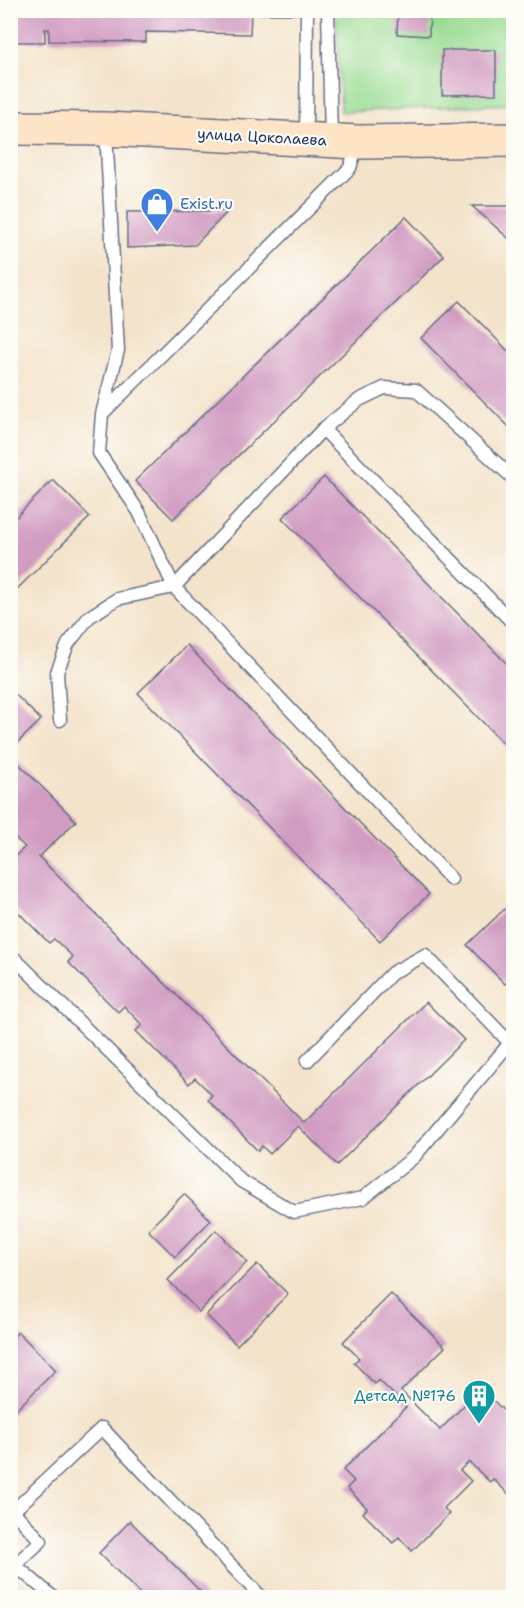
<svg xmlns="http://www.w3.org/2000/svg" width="524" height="1608" font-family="'Shantell Sans',sans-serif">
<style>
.green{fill:#9adb92;stroke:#5a8578;stroke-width:1.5}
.building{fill:#d19bc2}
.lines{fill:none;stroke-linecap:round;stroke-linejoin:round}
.lane-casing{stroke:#676e84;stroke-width:15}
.secondary-casing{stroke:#676e84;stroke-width:36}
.lane{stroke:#fff;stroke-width:12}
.secondary{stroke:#fee4c6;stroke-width:33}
.labels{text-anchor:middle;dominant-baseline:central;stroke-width:4.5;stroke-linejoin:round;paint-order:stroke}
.street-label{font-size:15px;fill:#1b2f5e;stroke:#fdfcf7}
.shop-label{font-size:15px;fill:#366cbe;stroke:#fdfcf7;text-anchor:start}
.culture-label{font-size:15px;fill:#0d838f;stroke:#fdfcf7;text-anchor:end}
</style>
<rect width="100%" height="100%" fill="#fdfcf7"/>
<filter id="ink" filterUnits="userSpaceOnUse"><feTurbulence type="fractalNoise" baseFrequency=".0167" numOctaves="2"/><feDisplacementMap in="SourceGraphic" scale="12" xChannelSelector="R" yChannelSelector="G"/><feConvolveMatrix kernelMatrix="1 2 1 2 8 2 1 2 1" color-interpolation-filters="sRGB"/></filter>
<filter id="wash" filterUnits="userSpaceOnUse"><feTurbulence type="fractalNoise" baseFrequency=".008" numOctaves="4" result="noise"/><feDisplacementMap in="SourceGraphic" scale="24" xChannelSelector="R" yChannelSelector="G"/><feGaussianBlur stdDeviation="1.35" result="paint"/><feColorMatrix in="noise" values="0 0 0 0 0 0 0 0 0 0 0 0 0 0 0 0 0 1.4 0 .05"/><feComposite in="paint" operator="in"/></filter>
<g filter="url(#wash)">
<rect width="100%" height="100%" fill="#f4e3cb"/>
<polygon class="green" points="336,11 513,11 513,104 341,112"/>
<g id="blocks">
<g class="building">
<polygon points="20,10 299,10 299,14 251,14 250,34 146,32 146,42 49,41 49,29 45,29 45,42 10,42 10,13 20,13"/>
<polygon points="398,10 430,10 429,36 397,34"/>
<polygon points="442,50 496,50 496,94 442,95"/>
<polygon points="472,206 514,206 514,243"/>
<polygon points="228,211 195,245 127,248 127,212"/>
<polygon points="406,217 444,256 173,519 135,481"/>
<polygon points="10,231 16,231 15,267 10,267"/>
<polygon points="459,301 514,357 514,432 421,338"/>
<polygon points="324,477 514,671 514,754 282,518"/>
<polygon points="53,480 90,517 10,596 10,523"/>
<polygon points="187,645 429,894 380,941 138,693"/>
<polygon points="10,689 41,720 10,750"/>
<polygon points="10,755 76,821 39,857 304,1123 426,1002 464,1040 337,1165 298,1126 270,1154 262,1146 258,1151 208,1100 212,1095 195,1078 189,1084 136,1031 142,1025 124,1006 118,1012 68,962 73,957 54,939 49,943 10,904 10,861 25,847 10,833"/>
<polygon points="514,900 514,976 505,984 467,945"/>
<polygon points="184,1194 211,1220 175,1257 148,1230"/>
<polygon points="216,1230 247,1262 199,1312 168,1280"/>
<polygon points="257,1264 288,1294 237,1345 206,1315"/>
<polygon points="391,1294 445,1347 401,1391 440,1430 481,1388 514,1421 514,1499 493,1479 490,1482 469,1462 460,1470 471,1481 444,1508 449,1514 412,1551 399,1537 393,1543 363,1513 367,1508 347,1488 354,1481 343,1470 406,1407 379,1380 375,1384 354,1363 359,1358 343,1342"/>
<polygon points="18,1332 56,1370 10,1416 10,1340"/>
<polygon points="130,1521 207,1598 144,1598 99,1553"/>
</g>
</g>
</g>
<g filter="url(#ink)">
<use href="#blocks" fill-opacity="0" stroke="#676e84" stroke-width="1.5"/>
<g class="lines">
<g class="lane-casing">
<g id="lane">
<polyline points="328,10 331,139"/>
<polyline points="106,131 118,350 102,414 99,453 139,512 174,587 323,429 359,400 384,388 416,390 514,479"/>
<polyline points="306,138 307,10"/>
<polyline points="103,413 350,168 357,145"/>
<polyline points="323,429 514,624"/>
<polyline points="60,720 57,672 68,644 89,617 117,599 174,587 451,879"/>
<polyline points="10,954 241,1181 294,1212 363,1198 414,1157 514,1038"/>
<polyline points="307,1061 392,973 425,955 509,1042"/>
<polyline points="54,1598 15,1565 41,1541 13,1511 102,1428 262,1598"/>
</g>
</g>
<g class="secondary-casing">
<polyline id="secondary" points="10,128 106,129 358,142 514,140"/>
</g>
<use href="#lane" class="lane"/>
<use href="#secondary" class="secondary"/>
</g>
</g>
<defs>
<g id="shop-pin" transform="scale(1.725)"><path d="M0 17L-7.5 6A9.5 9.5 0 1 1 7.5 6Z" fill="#3f7fe0" stroke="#fdfcf7"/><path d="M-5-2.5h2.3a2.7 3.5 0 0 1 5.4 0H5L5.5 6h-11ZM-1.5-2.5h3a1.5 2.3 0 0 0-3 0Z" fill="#fff"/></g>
<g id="building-pin" transform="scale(1.725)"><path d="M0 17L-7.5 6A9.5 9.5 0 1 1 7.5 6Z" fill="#0f9aa8" stroke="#fdfcf7"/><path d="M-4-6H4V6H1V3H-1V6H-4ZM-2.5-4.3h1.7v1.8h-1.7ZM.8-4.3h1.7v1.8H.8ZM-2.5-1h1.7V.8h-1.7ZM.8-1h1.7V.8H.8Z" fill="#fff"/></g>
</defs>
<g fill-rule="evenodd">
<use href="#shop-pin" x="157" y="204"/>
<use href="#building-pin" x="479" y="1396"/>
</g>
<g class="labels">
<g class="street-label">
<text transform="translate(262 137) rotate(3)">улица Цоколаева</text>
</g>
<g class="shop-label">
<text x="180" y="204">Exist.ru</text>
</g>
<g class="culture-label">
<text x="456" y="1396">Детсад №176</text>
</g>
</g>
<rect width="524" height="1608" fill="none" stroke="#fdfcf7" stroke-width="36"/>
</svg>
